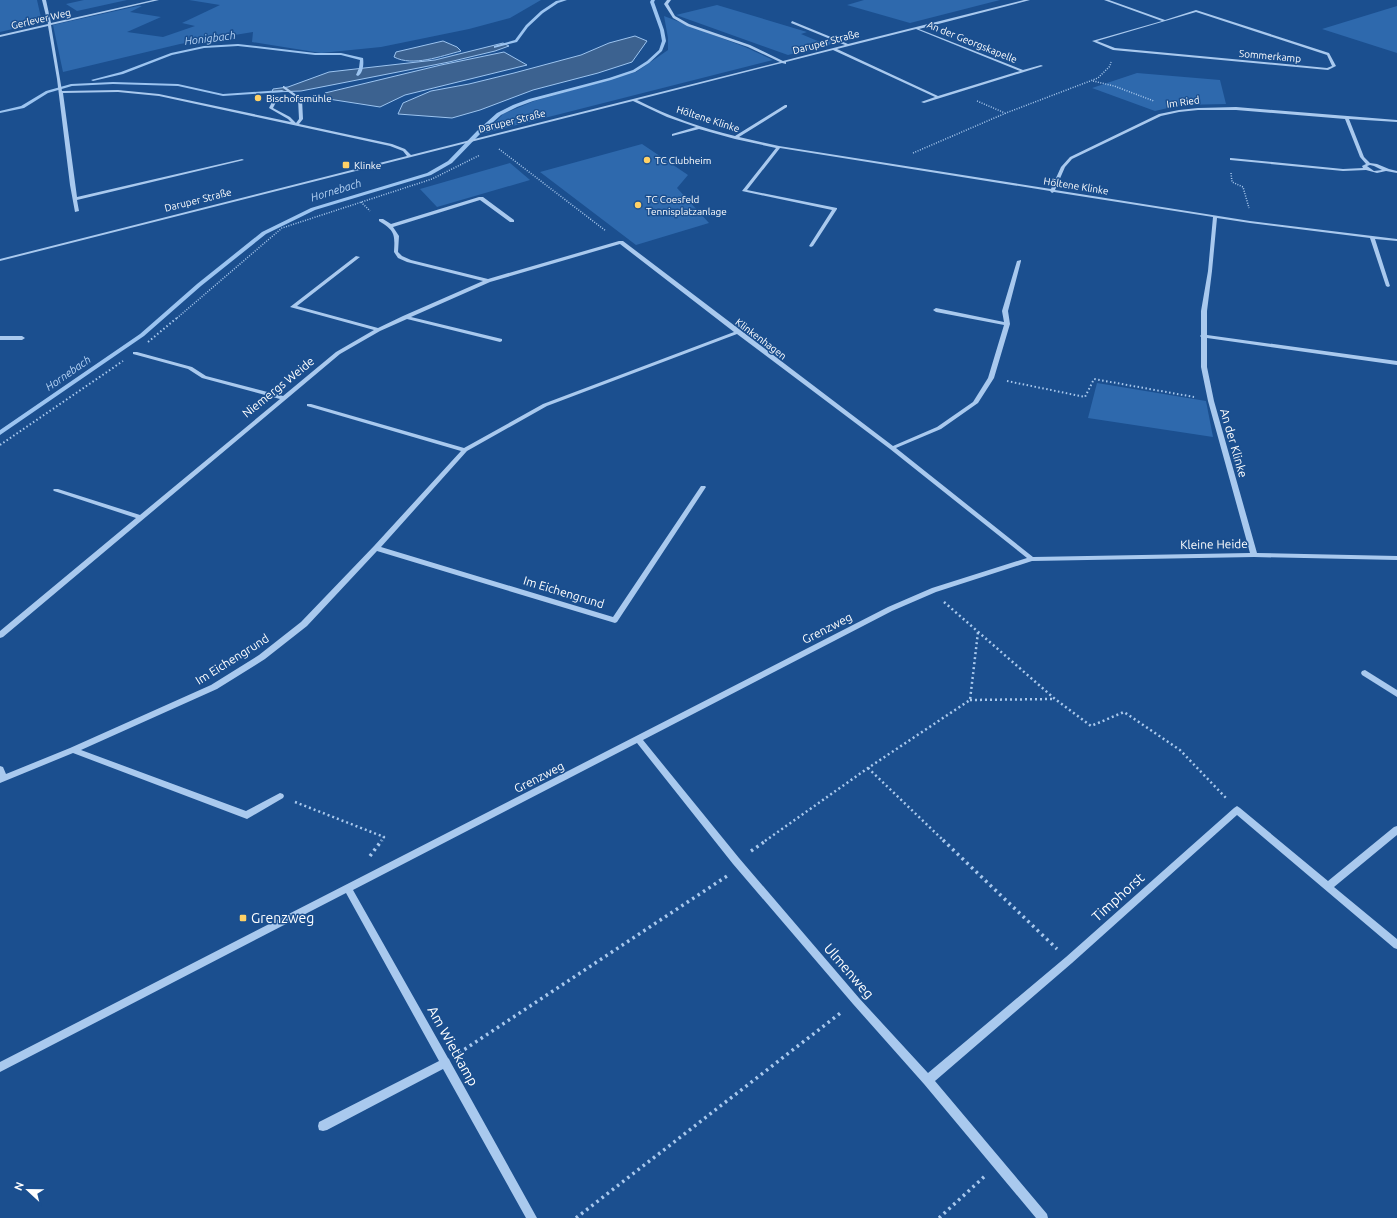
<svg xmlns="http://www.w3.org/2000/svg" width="1397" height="1218" font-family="Ubuntu,sans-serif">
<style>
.green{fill:#2e69ad}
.water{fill:#3c6290;stroke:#9cc4f0}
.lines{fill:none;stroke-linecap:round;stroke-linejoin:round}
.stream{fill:#9cc4f0;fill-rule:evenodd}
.path-far3{stroke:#a9c9ee;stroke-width:1.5;stroke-dasharray:1 1.5;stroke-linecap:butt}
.path-far2{stroke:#a9c9ee;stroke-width:2;stroke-dasharray:1.5 2.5;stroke-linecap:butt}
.path-far1{stroke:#a9c9ee;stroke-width:2.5;stroke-dasharray:2 3;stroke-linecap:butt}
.path{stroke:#a9c9ee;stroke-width:3.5;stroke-dasharray:2.5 4;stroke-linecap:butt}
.minor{fill:#a9c9ee;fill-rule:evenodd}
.poi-dot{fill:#ffd166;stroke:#1b4f8f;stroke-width:1.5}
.labels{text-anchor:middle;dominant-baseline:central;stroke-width:3;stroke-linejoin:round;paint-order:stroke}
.far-street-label{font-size:10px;fill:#fff;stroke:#1b4f8f}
.far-poi-label{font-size:10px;fill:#fff;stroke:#1b4f8f;text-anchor:start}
.far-water-label{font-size:11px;font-style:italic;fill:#b5d3f5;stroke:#1b4f8f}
.street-label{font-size:12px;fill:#fff;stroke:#1b4f8f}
.near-street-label{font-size:14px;fill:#fff;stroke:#1b4f8f}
.near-poi-label{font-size:14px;fill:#fff;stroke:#1b4f8f;text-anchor:start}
</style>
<rect width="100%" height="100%" fill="#1b4f8f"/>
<g class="green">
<polygon points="0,0 37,0 42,22 0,32"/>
<polygon points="84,0 127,0 77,11 66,4"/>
<polygon points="189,0 541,0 510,18 469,29 381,47 321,53 252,42 253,32 180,44 63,72 53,25 138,6 142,6 130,12 161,17 127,32 163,37 195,26 182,23 220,5"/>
<polygon points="864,0 1000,0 910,23 847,5"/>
<polygon points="717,5 807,32 801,34 820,42 829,39 836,43 788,55 676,15"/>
<polygon points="1397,6 1397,53 1322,29"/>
<polygon points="664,16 745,47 773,60 485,133 503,114 534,101 636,72 668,50 668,38"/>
<polygon points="1137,73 1220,80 1226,104 1181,105 1155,111 1092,88"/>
<polygon points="642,144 688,175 677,188 709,223 636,245 540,172"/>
<polygon points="510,163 530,180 437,207 420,189"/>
<polygon points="1097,383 1206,401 1213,437 1088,418"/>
</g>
<g class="water">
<polygon points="635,36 647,41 632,62 598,73 533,90 480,110 452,118 398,114 403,103 431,91 469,84 514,73 581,55 609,43"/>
<path d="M443 41 457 47 461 51C441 56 413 67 394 57L396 52Z"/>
<polygon points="503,43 509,46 495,51 449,62 301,91 272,92 273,89 288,87 329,72 435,60"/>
<polygon points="504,52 527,65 405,95 380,107 322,98 325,93 441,65"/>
</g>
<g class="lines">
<g class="stream">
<polygon points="561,0 567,0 558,3 543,13 528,27 517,42 494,48 494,46 515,40 526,25 541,11 556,1"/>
<polygon points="651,0 655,0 654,2 664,30 666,41 662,51 649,63 635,72 611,80 533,101 517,107 501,115 481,133 452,163 431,175 315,210 266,234 201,286 144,336 0,435 0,430 140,334 197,284 262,232 311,208 427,173 448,161 477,131 497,113 513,105 529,99 609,78 633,70 647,61 659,50 662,41 660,30 650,2"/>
<path d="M238 44 315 53H341L363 58C364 64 363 73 358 76L356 75 359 68 360 60 341 55H315L238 46 204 48 172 55 123 74 93 81 91 80 121 72 171 53 204 46Z"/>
<polygon points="113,82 178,84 223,94 282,90 284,91 282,92 223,96 178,86 113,84 72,86 48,93 24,108 0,113 0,111 21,106 46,91 71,84"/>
</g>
<g class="path-far3">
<polyline points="1093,81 1114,86 1154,101"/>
<polyline points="977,101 1005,113"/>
<polyline points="499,149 606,231"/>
<polyline points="913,153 1006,113 1098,78 1110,66 1111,62"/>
<polyline points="1231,173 1232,182 1243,187 1249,208"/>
<polyline points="361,202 370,211"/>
<polyline points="177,318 282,228 432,179 480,155"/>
</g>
<g class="path-far2">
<polyline points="148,342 178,317"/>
<polyline points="1007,381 1085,397 1094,379 1194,397"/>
<polyline points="0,445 123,361"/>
</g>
<g class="path-far1">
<polyline points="944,602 1055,699 1091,726 1124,712 1180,750 1226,798"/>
<polyline points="970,700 1055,699"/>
<polyline points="868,768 944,841"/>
<polyline points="295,802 384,837 381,841"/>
<polyline points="765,841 868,768 970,700 978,632"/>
</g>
<g class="path">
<polyline points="943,840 1057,949"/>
<polyline points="751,851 767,840"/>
<polyline points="370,856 382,840"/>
<polyline points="459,1053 727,876"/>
<polyline points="576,1218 843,1011"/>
<polyline points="939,1218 985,1176"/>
</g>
<g class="minor">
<path d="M42 0H46L51 23 153 0H159L51 25 62 91 118 90 159 94 291 122 288 119 269 108 273 100 275 99 277 100 273 108 290 117 296 123 299 119 298 99 283 88V86H284L302 99 303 119 299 124 392 144 405 149 411 155 780 62 748 47 687 26 673 18 664 4 667 0H671L668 4 675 16 689 24 750 45 783 61 845 45 791 23 792 21 848 44 1024 0H1030L919 29 1023 70 1041 65 1043 66 924 103 921 102 935 97 833 50 786 62V64L782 63 637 100C668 116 701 128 735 136L785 105H787V107L739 137 779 146 1051 189 1061 167 1070 157 1159 114 1179 110 1198 108 1236 107 1397 120V122L1349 119 1364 157 1370 163 1377 164 1389 169 1397 171V173L1386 171 1377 173 1366 170 1343 171 1230 160V158H1231L1343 169 1363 168 1362 166 1366 164 1360 157 1345 119 1236 110H1198L1179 112 1161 116 1072 159 1065 167 1055 190 1250 221 1397 239V241L1375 239 1390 286 1388 287 1386 286 1370 238 1250 223 1217 218 1212 271 1207 311V335L1397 361V365L1207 338V367L1214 401 1257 553 1397 556V560L1254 557 1032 561 936 592 892 611 643 740 739 858 859 998 928 1073 1066 957 1234 808 1237 806 1240 808 1328 881 1394 827 1397 826V835L1334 887 1397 939V949L1394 948 1237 815 1072 963 935 1081 1047 1214 1048 1218H1036L924 1084 853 1004 733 864 637 743 353 890 448 1058 449 1059 451 1063 537 1218H526L443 1069 327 1130 323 1131 319 1130 318 1126 319 1122 439 1061 346 893 0 1072V1062L888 607 932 588 1027 558 890 449 737 334 547 406 467 451 381 547 613 617 701 486H705L706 487 617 622 615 623 377 551 307 626 265 659 217 689 81 750 246 811 280 793 283 794 284 796 283 798 247 819 73 753 0 783V766L3 767 6 774 70 748 211 685 259 655 301 622 374 546 461 451 307 406V404H311L464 448 543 404 734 332 620 244 490 282 411 317 502 339V341L500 342 407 319 380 331 340 354 3 637 0 638V631L136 518 54 491 53 490 54 489H58L140 515 280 399 202 378 188 369 133 354V352H137L192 367 206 376 283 396 336 352 374 330 290 307 356 256 360 257 297 306 378 328 403 316 483 281 407 262 398 258 394 252C395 234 395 231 379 221V219H383L391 224 479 197H483L514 220V222H510L480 200 393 227 399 236 398 252 402 256 411 260 488 279 619 241H623L893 446 937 427 973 402 988 378 1004 325 936 312 933 310 936 308 1004 322 1002 311 1017 261 1021 260V261L1008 311 1010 324 994 378 978 403 941 429 896 448 1033 557 1250 553 1208 401 1201 367V337L1200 336 1201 335V311L1208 271 1213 217 1054 192 1052 193 1050 191 780 148 747 190 837 208V209L813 246 811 247 809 246 832 210 742 191 776 148 735 139 699 129 672 136V134L696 127 667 117 633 101 0 261V259L407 156 403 151 390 146 159 96 118 92 63 93 77 197 242 159 244 160 77 200 79 211 75 212 70 185 57 79 48 26 0 37V35L48 24ZM916 29 1020 71 938 96 837 49ZM1370 165 1374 166 1382 170 1374 171 1367 166Z"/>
<path d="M1104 0H1109L1165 20 1196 10 1329 53 1336 66 1328 70 1113 50 1092 41 1162 21ZM1196 12 1327 55 1332 66 1327 68 1115 48 1097 41Z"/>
<polygon points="0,336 22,336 25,338 22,340 0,340"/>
<polygon points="1365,670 1397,690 1397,697 1362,675 1361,673 1362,671"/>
</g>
</g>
<g class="poi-dot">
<circle cx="258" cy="98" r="4"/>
<circle cx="647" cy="160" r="4"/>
<rect x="342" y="161" width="8" height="8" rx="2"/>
<circle cx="638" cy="205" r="4"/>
<rect x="239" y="914" width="8" height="8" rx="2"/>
</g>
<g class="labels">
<g class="far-street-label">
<text transform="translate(41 19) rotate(-13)">Gerlever Weg</text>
<text transform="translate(826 42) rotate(-15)">Daruper Straße</text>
<text transform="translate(972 42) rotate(22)">An der Georgskapelle</text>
<text transform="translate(1270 56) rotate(5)">Sommerkamp</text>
<text transform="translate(1183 102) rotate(-8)">Im Ried</text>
<text transform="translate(708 119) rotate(18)">Höltene Klinke</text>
<text transform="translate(512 121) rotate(-14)">Daruper Straße</text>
<text transform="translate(1076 186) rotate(9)">Höltene Klinke</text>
<text transform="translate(198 200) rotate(-14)">Daruper Straße</text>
<text transform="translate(761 339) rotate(37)">Klinkenhagen</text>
</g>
<g class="far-poi-label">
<text x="266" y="98">Bischofsmühle</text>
<text x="655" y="160">TC Clubheim</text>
<text x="354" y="165">Klinke</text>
<text x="646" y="199">TC Coesfeld<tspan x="646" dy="12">Tennisplatzanlage</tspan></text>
</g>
<g class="far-water-label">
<text transform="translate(210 38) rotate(-7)">Honigbach</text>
<text transform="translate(336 190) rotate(-17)">Hornebach</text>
<text transform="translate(68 373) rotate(-35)">Hornebach</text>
</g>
<g class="street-label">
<text transform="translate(278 387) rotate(-39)">Niemergs Weide</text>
<text transform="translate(1234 443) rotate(74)">An der Klinke</text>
<text transform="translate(1214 544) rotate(-1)">Kleine Heide</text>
<text transform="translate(564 592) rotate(17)">Im Eichengrund</text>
<text transform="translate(827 628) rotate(-27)">Grenzweg</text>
<text transform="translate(232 659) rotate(-32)">Im Eichengrund</text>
<text transform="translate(539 777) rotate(-27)">Grenzweg</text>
</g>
<g class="near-street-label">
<text transform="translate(1118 897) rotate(-42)">Timphorst</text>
<text transform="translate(849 971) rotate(49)">Ulmenweg</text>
<text transform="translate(453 1046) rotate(61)">Am Wietkamp</text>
</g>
<g class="near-poi-label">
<text x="251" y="918">Grenzweg</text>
</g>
</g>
<g transform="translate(28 1190) rotate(292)" stroke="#1b4f8f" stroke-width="3" paint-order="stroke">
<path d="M0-3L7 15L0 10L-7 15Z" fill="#ffffff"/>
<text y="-6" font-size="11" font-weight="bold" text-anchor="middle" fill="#ffffff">N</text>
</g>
</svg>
